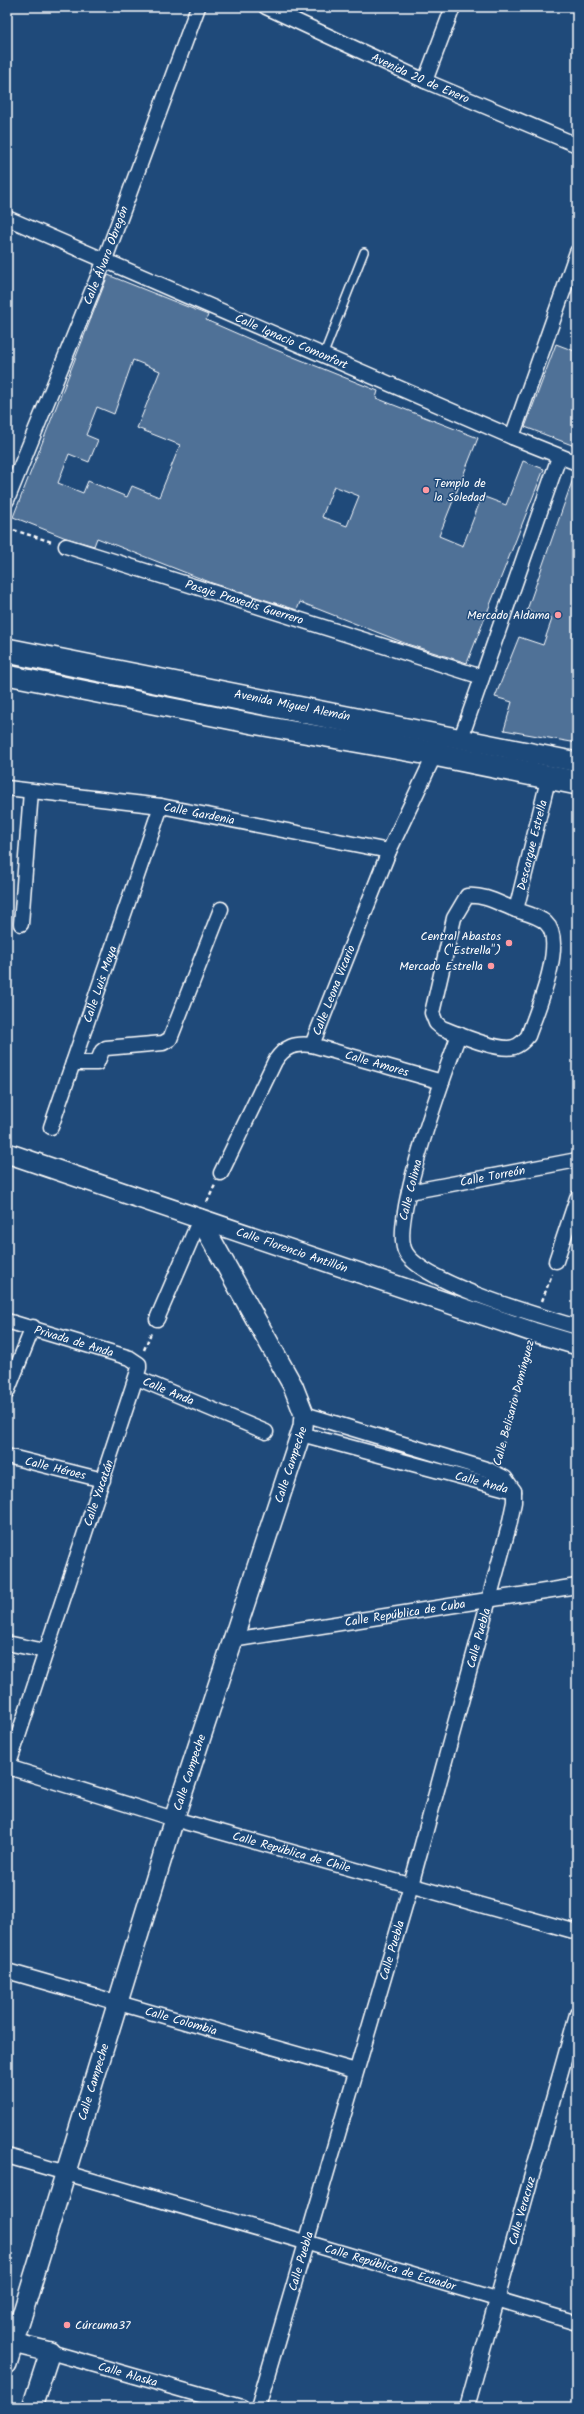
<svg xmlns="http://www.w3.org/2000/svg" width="584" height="2414" font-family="Kalam,sans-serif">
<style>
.building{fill:#507197;stroke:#fff;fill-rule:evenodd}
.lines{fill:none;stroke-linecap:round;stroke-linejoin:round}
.lane-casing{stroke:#fff;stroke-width:10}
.street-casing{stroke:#fff;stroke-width:17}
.secondary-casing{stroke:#fff;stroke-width:22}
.path{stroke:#fff;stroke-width:2.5;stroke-dasharray:4 3;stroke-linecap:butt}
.lane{stroke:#1f4a7a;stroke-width:7}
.street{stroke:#1f4a7a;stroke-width:14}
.secondary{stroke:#1f4a7a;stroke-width:19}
.poi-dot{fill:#ff9aa2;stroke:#1f4a7a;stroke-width:1.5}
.labels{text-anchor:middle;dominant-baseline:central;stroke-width:3;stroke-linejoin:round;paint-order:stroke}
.street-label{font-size:12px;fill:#fff;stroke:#1f4a7a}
.poi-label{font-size:12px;fill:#fff;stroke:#1f4a7a;text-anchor:end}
</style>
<rect width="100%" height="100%" fill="#1f4a7a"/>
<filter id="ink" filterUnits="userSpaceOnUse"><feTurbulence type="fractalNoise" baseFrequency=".025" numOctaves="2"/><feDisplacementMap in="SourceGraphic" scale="8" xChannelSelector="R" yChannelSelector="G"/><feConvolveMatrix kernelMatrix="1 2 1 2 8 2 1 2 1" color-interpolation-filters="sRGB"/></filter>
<g filter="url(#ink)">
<g class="building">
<path d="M108 275 208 315 206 320 254 341 378 391 376 398 478 438 439 536 463 546 482 496 506 505 523 461 544 469 467 663 407 644 300 602 297 610 212 583 97 538 94 546 66 538 13 517ZM133 360 160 371 137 428 180 445 159 497 132 486 127 497 88 481 83 493 58 483 69 454 89 462 98 440 86 435 97 407 114 414ZM334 486 359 496 347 526 322 517Z"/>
<polygon points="556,344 577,352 577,447 525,427"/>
<polygon points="575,473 577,473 577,743 504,730 512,702 495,697 519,637 543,645 552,619 527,610"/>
</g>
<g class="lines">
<g class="lane-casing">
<g id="lane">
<polyline points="323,356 364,252"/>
<polyline points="7,659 577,775"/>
</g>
</g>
<g class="street-casing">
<g id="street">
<path id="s1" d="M266 7 425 81 577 145"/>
<polyline points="425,81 453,7"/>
<path id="s2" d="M7 218 512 437 577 463"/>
<polyline points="512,437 577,252"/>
<path id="s3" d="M7 500 104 262 198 7"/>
<path id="s4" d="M66 546 482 677"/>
<polyline points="461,738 559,457"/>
<path id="s5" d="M7 788 161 806 389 851"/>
<path d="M467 896C484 894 500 904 516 910 525 913 539 916 546 923 567 942 536 1013 528 1036 524 1041 520 1045 514 1047 498 1052 458 1034 442 1028L436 1023 432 1013 454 918Z"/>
<path id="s6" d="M516 910 548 780"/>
<polyline points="21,924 31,791"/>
<path d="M459 1034C446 1071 388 1224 406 1253 425 1284 540 1316 577 1327"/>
<path id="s7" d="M312 1045 389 851 444 735"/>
<polyline points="73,1063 97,1063 102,1051 106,1048 163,1043 170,1039 221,909"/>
<path id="s8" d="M51 1127 161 806"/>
<path id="s9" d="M221 1173 275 1061C285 1046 295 1043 312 1045L442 1082"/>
<path id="s10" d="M409 1192 577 1160"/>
<polyline points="556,1261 577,1198"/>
<polyline points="157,1319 200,1219"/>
<path id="s11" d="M7 1321 130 1358 139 1364V1368L7 1770"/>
<path id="s12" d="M137 1378 266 1432"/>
<polyline points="7,1392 33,1327"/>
<path id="s13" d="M301 1434 514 1491"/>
<path id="s14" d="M7 1456 103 1480"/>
<path id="s15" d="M232 1640 577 1586"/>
<polyline points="7,1643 45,1651"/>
<path id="s16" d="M8 1767 174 1819 577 1932"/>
<path id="s17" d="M7 1971 356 2071"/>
<path id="s18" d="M7 2156 305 2242 577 2323"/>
<path id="s19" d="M50 2352 242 2407"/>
<path id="s20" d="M258 2407 411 1885 509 1526 514 1502V1491L505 1478 489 1470 304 1414"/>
<path id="s21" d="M467 2407 577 2014"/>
</g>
</g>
<g class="secondary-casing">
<g id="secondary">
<path id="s22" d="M7 648 577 762"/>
<polyline points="7,675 253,724 434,756 577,785"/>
<path id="s23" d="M7 1153 533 1332 577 1345"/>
<polyline points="13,2343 50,2352 32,2407"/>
<path id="s24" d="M7 2364 174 1819 303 1427 304 1414 293 1386 200 1219"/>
</g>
</g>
<g class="path">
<polyline points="7,528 52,542"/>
<polyline points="207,1202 215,1185"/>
<polyline points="542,1301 552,1274"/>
<polyline points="144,1350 151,1333"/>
<polyline points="499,1459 529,1348"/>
</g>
<use href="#lane" class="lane"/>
<use href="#street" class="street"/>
<use href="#secondary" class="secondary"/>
</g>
</g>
<g class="poi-dot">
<circle cx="426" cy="490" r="4"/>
<circle cx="558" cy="615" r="4"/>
<circle cx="509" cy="943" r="4"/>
<circle cx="491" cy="966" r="4"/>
<circle cx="67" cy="2325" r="4"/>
</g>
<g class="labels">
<g class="street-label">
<text stroke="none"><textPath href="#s1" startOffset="170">Avenida 20 de Enero</textPath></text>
<text stroke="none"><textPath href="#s3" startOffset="264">Calle Álvaro Obregón</textPath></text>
<text stroke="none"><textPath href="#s2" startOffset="310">Calle Ignacio Comonfort</textPath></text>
<text stroke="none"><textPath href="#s4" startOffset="187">Pasaje Praxedis Guerrero</textPath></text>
<text stroke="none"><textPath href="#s22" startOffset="291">Avenida Miguel Alemán</textPath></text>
<text stroke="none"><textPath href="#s5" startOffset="194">Calle Gardenia</textPath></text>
<text stroke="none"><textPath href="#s6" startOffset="67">Descargue Estrella</textPath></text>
<text stroke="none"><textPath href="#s8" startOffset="151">Calle Luis Moya</textPath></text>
<text stroke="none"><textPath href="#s7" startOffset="59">Calle Leona Vicario</textPath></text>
<text stroke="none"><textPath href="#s9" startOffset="235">Calle Amores</textPath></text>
<text stroke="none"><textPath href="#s10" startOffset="85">Calle Torreón</textPath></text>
<text transform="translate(411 1190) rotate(-76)">Calle Colima</text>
<text stroke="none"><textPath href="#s23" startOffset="301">Calle Florencio Antillón</textPath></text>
<text stroke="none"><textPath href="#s11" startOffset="70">Privada de Anda</textPath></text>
<text stroke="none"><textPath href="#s12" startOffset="34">Calle Anda</textPath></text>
<text transform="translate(514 1403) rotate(-75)">Calle Belisario Domínguez</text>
<text stroke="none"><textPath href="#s24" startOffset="943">Calle Campeche</textPath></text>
<text stroke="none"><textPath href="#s14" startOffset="50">Calle Héroes</textPath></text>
<text stroke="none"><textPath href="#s13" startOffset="187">Calle Anda</textPath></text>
<text transform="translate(99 1493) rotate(-71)">Calle Yucatán</text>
<text stroke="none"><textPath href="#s15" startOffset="175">Calle República de Cuba</textPath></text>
<text stroke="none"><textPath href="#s20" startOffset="800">Calle Puebla</textPath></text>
<text stroke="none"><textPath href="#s24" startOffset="619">Calle Campeche</textPath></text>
<text stroke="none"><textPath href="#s16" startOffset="296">Calle República de Chile</textPath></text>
<text stroke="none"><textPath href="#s20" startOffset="476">Calle Puebla</textPath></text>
<text stroke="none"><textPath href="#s17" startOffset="181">Calle Colombia</textPath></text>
<text stroke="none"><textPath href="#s24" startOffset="295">Calle Campeche</textPath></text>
<text stroke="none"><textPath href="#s21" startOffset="204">Calle Veracruz</textPath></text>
<text stroke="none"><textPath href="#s20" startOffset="152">Calle Puebla</textPath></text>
<text stroke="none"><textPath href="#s18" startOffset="399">Calle República de Ecuador</textPath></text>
<text stroke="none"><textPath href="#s19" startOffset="81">Calle Alaska</textPath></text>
</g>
<g class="poi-label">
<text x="434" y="483" text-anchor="start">Templo de<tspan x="434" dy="14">la Soledad</tspan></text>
<text x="550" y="615">Mercado Aldama</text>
<text x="501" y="936">Central Abastos<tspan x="501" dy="14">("Estrella")</tspan></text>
<text x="483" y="966">Mercado Estrella</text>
<text x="75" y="2325" text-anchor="start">Cúrcuma37</text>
</g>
</g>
<rect width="584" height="2414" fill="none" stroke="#1f4a7a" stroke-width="24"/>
<rect x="12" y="12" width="560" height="2390" fill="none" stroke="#fff" stroke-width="1.5" filter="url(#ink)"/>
</svg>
